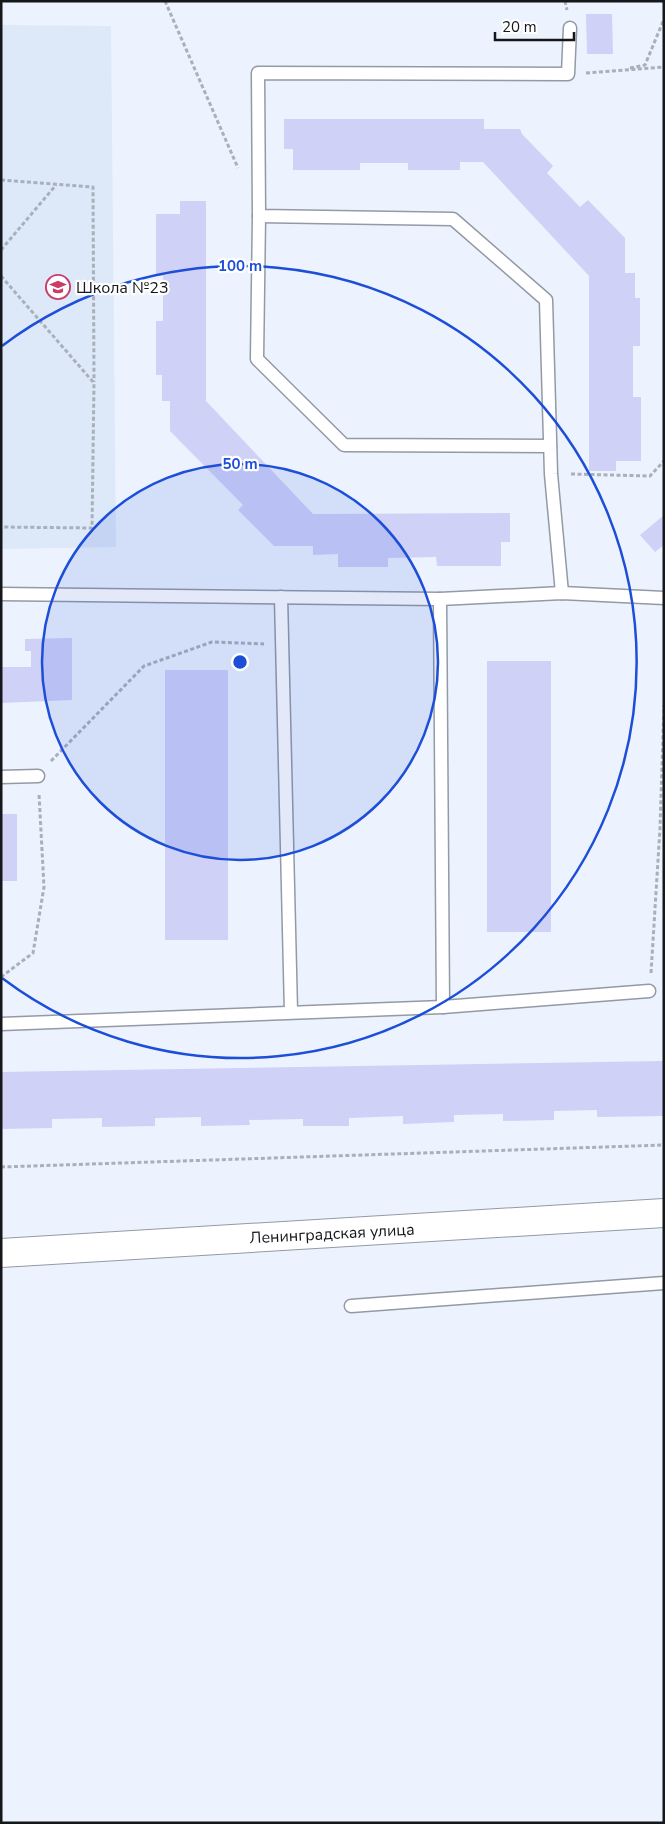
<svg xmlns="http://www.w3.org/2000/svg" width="665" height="1824" font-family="'Nunito Sans',sans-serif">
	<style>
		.built { fill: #dde8f9 }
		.building { fill: #cfd1f7 }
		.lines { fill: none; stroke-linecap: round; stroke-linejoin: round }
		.lane-casing { stroke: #949aa4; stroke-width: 15 }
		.secondary-casing { stroke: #949aa4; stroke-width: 30 }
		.path { stroke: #aab0b9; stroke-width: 3; stroke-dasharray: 4 2.5; stroke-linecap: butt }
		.lane { stroke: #fff; stroke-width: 12 }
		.secondary { stroke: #fff; stroke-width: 28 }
		.ring { fill: none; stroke: #1d4ed8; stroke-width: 2.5 }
		.labels { text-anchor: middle; stroke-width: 4.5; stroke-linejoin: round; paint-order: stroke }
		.poi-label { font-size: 16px; fill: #15171b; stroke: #fff; text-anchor: start }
		.street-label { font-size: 16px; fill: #15171b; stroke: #fff }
		.centre { fill: #1d4ed8; stroke: #fff; stroke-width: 2.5 }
		.ring-label { font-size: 15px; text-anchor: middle; font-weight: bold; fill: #1d4ed8; stroke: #fff; stroke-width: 4.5; stroke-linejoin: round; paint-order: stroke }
	</style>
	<rect width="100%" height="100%" fill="#ecf3fe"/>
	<path class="built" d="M1,25l110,1 5,521 -115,2z"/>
	<g class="building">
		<path d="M586,14h26l1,40h-26z"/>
		<path d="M284,119h200v10h36l2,5 31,32 -6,7 33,34 8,-7 37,38v35h10v25h5v48h-7v51h8v64h-25v10h-27v-195l-106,-114h-23v8h-52v-7h-48v7h-67v-21h-9z"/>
		<path d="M180,201h26v200l107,113 197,-1v29h-9v24h-64l-1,-9 -48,1v9h-50v-13l-25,1v-9h-39l-36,-36 5,-5 -73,-74v-30h-8v-26h-6v-54h7v-45h-7v-62h24z"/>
		<path d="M664,515v30l-9,7 -15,-17z"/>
		<path d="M72,638v62l-71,3v-36h30v-16h-6v-12z"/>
		<rect x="487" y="661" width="64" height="271"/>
		<rect x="165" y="670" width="63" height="270"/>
		<rect x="1" y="814" width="16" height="67"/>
		<path d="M664,1061v55l-67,1v-7l-43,1v9l-51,1v-7l-49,1v7l-51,2v-8l-54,2v8h-46v-7l-54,1 1,5 -49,1v-9l-46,1v8l-53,1v-9l-50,1v9l-51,1v-57z"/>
	</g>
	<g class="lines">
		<defs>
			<g id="lane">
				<path d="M259,216l-2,143 87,86 206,1"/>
				<path d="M562,593l-11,-119 -5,-174 -93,-81 -194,-3 -1,-143 310,1 2,-46"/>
				<path d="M1,594l439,5 122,-6 102,5"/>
				<path d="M281,597l10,415"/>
				<path d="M440,599l3,408"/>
				<path d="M1,777l37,-1"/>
				<path d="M1,1024l442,-17 206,-16"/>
				<path d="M351,1306l313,-23"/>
			</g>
			<path id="secondary" d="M1,1253l663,-40"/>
		</defs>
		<use href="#lane" class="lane-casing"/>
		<use href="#secondary" class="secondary-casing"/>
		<g class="path">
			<path d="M165,1l73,167"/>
			<path d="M565,1l2,9"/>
			<path d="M630,68l15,-3 19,-46"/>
			<path d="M586,73l78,-6"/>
			<path d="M1,180l92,7 1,195"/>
			<path d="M1,250l55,-65"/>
			<path d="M1,276l93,107 -2,145 -91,-1"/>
			<path d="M571,474l79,2 14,-15"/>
			<path d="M51,761l93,-95 68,-24 52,2"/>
			<path d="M651,973l9,-145 4,-123"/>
			<path d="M1,977l32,-24 11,-66 -5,-93"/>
			<path d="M1,1167l663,-22"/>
		</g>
		<use href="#lane" class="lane"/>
		<use href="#secondary" class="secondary"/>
	</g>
	<circle cx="240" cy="662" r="198" fill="#1d4ed8" fill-opacity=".12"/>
	<g class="ring">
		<circle cx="240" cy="662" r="198"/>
		<path d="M2 346A396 396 0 1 1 2 978"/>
	</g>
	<defs>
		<symbol id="school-ring" viewBox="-11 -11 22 22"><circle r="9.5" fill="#fff" stroke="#ca3c69" stroke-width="1.5"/><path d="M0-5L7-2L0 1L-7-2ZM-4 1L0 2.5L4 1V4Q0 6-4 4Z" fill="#ca3c69"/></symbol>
	</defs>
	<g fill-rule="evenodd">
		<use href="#school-ring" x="44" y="273" width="28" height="28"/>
	</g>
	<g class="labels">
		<g class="poi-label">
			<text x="76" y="293">Школа №23</text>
		</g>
		<g class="street-label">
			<text transform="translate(332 1233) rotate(-3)" y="6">Ленинградская улица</text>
		</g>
	</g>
	<circle cx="240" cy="662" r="8" class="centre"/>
	<g class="ring-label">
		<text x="240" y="271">100 m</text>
		<text x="240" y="469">50 m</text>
	</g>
	<rect width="665" height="1824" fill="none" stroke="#15171b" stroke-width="5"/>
	<path d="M495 32v8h79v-8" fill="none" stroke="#15171b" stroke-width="2.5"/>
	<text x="502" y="32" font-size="15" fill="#15171b" stroke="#ffffff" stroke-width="4" paint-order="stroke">20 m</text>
</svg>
